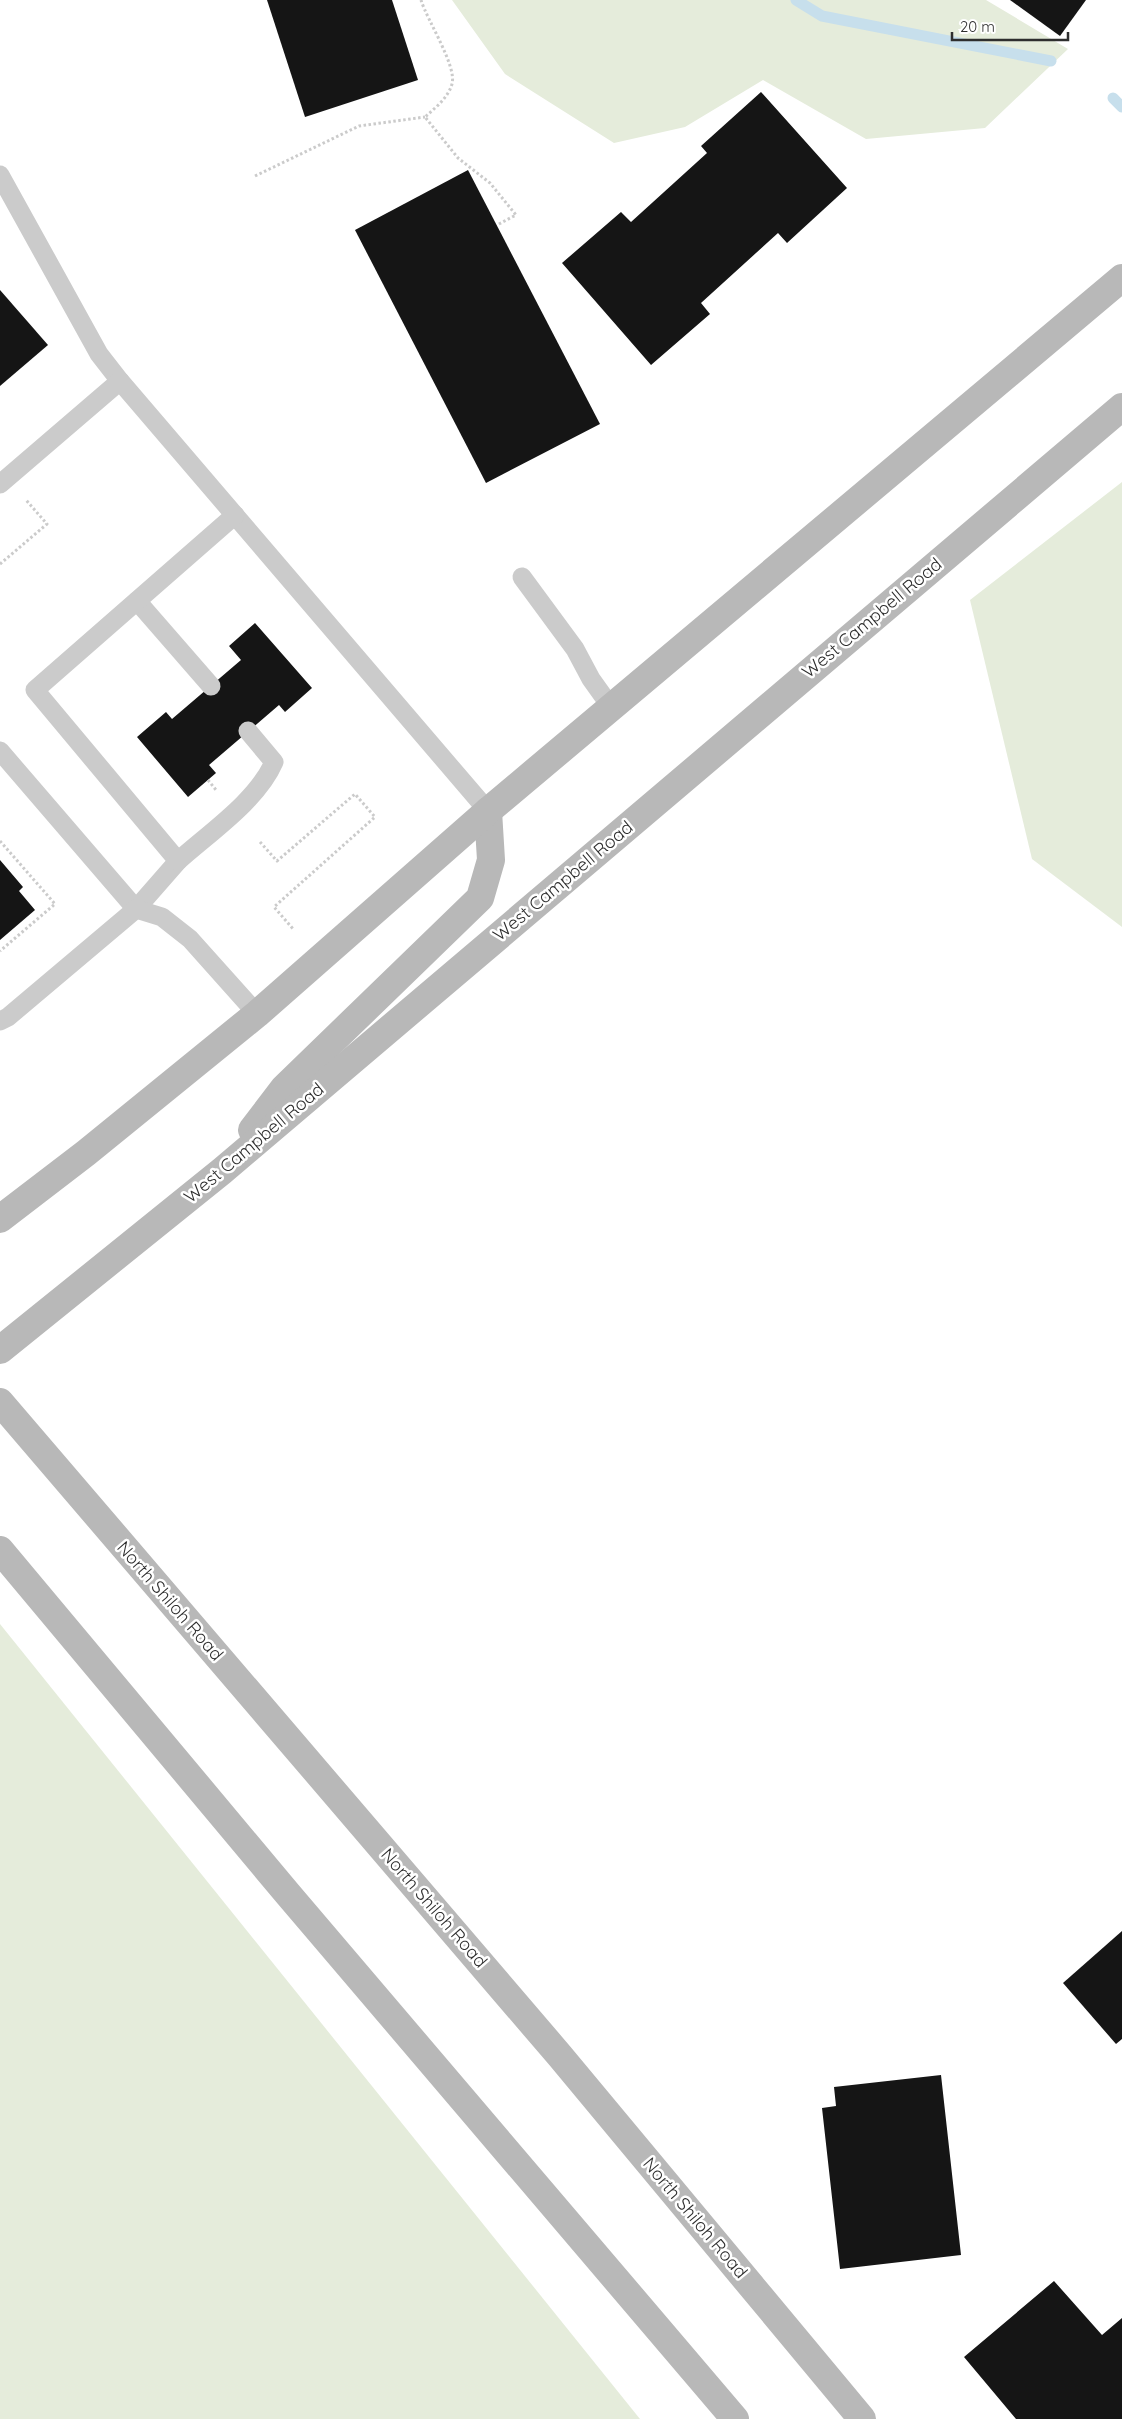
<svg xmlns="http://www.w3.org/2000/svg" width="1122" height="2419" font-family="Quicksand,sans-serif">
	<style>
		.green { fill: #e5ecdb }
		.lines { fill: none; stroke-linecap: round; stroke-linejoin: round }
		.stream { stroke: #c7dfec; stroke-width: 11 }
		.building { fill: #151515 }
		.path { stroke: #cbcbcb; stroke-width: 3; stroke-dasharray: 2.5 2.5; stroke-linecap: butt }
		.service { stroke: #cbcbcb; stroke-width: 19 }
		.secondary { stroke: #b8b8b8; stroke-width: 28 }
		.labels { text-anchor: middle; stroke-width: 5; stroke-linejoin: round; paint-order: stroke }
		.street-label { font-size: 18px; fill: #2e2e2e; stroke: #fff }
	</style>
	<rect width="100%" height="100%" fill="#fff"/>
	<g class="green">
		<path d="M452,0h534l82,49 -83,79 -119,11 -103,-59 -78,47 -71,16 -109,-69z"/>
		<path d="M1122,482v445l-90,-68 -62,-259z"/>
		<path d="M0,1624l640,795h-640z"/>
	</g>
	<g class="lines">
		<g class="stream">
			<path d="M796,0l26,16 229,45"/>
			<path d="M1113,98l9,9"/>
		</g>
	</g>
	<g class="building">
		<path d="M267,0h125l26,80 -113,37z"/>
		<path d="M1010,0h76l-26,36z"/>
		<path d="M761,92l86,96 -60,55 -9,-10 -77,70 9,11 -59,51 -89,-102 59,-51 10,10 76,-69 -6,-7z"/>
		<path d="M468,170l132,254 -114,59 -131,-253z"/>
		<path d="M0,290l48,55 -48,41z"/>
		<path d="M255,623l57,65 -27,24 -6,-7 -70,60 7,8 -28,24 -51,-60 29,-25 6,7 69,-59 -12,-14z"/>
		<path d="M0,860l23,27 -4,4 16,19 -35,30z"/>
		<path d="M1122,1931v108l-6,5 -53,-61z"/>
		<path d="M941,2075l20,180 -121,14 -18,-161 14,-2 -2,-19z"/>
		<path d="M1054,2281l48,54 20,-17v101h-106l-52,-62z"/>
	</g>
	<g class="lines">
		<g class="path">
			<path d="M421,0c6,20 36,66 31,84 -4,14 -17,24 -27,33l33,41 32,25 26,32 -19,10"/>
			<path d="M255,176l104,-50 66,-9"/>
			<path d="M0,564l47,-40 -21,-24"/>
			<path d="M208,780l8,10"/>
			<path d="M0,841l55,63 -55,47"/>
			<path d="M260,842l17,19 78,-67 20,23 -101,90 20,23"/>
		</g>
		<g class="service">
			<path d="M0,175l99,179 21,27"/>
			<path d="M0,484l120,-103 368,430"/>
			<path d="M522,577l53,72 16,30 20,28"/>
			<path d="M137,601l74,85"/>
			<path d="M0,751l136,158 42,-48 -143,-171 200,-175"/>
			<path d="M178,861c31,-28 79,-60 96,-99l-26,-31"/>
			<path d="M0,1021l8,-4 128,-108 26,8 28,22 67,75"/>
		</g>
		<g class="secondary">
			<path d="M252,1130l32,-42 196,-190 11,-38 -3,-49"/>
			<path d="M0,1219l86,-66 171,-139 231,-203 634,-533"/>
			<path d="M0,1350l222,-179 900,-764"/>
			<path d="M0,1402l560,654 302,363"/>
			<path d="M0,1550l287,343 448,526"/>
		</g>
	</g>
	<g class="labels">
		<g class="street-label">
			<text transform="translate(872 618) rotate(-40)" y="6">West Campbell Road</text>
			<text transform="translate(563 881) rotate(-40)" y="6">West Campbell Road</text>
			<text transform="translate(254 1143) rotate(-40)" y="6">West Campbell Road</text>
			<text transform="translate(170 1601) rotate(49)" y="6">North Shiloh Road</text>
			<text transform="translate(434 1908) rotate(49)" y="6">North Shiloh Road</text>
			<text transform="translate(695 2218) rotate(50)" y="6">North Shiloh Road</text>
		</g>
	</g>
	<path d="M952 32v8h116v-8" fill="none" stroke="#2e2e2e" stroke-width="2.5"/>
	<text x="960" y="32" font-size="15" fill="#2e2e2e" stroke="#ffffff" stroke-width="4" paint-order="stroke">20 m</text>
</svg>
